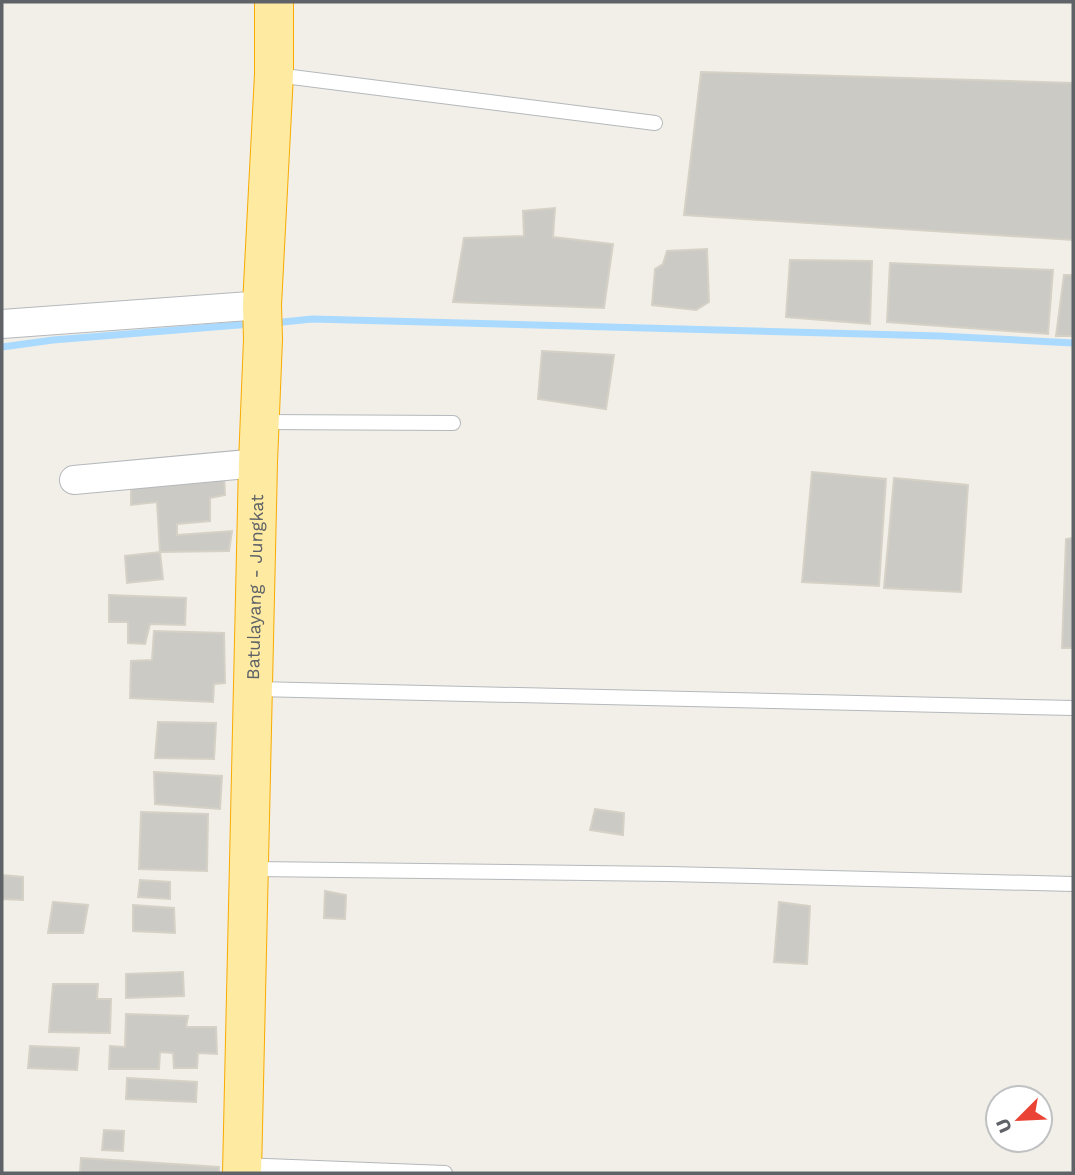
<svg xmlns="http://www.w3.org/2000/svg" width="1075" height="1175" font-family="'Work Sans',sans-serif">
	<style>
		.lines { fill: none; stroke-linecap: round; stroke-linejoin: round }
		.stream { stroke: #aadaff; stroke-width: 7 }
		.building { fill: #cccac5; stroke: #d6d1c6; stroke-width: 2 }
		.service-casing { stroke: #b5b8bc; stroke-width: 16 }
		.minor-casing { stroke: #b5b8bc; stroke-width: 30 }
		.trunk-casing { stroke: #f9ab00; stroke-width: 40 }
		.service { stroke: #fff; stroke-width: 14 }
		.minor { stroke: #fff; stroke-width: 28 }
		.trunk { stroke: #feeaa1; stroke-width: 38 }
		.labels { text-anchor: middle; stroke-width: 7; stroke-linejoin: round; paint-order: stroke }
		.street-label { font-size: 18px; fill: #5f6368; stroke: #fff }
	</style>
	<rect width="100%" height="100%" fill="#f1efe8"/>
	<g class="lines">
		<g class="stream">
			<path d="M273,323l39,-4 628,17 133,7"/>
			<path d="M2,347l51,-7 198,-16"/>
		</g>
	</g>
	<g class="building">
		<path d="M701,72l372,11v157l-389,-25z"/>
		<path d="M555,208l-2,29 60,7 -9,64 -151,-6 11,-64 60,-2 -1,-25z"/>
		<path d="M707,249l2,53 -13,8 -44,-5 3,-36 8,-5 4,-13z"/>
		<path d="M790,260l82,1 -2,63 -84,-7z"/>
		<path d="M890,263l163,7 -5,64 -161,-12z"/>
		<path d="M1064,275h9v61h-17z"/>
		<path d="M542,351l72,4 -8,54 -68,-10z"/>
		<path d="M812,472l74,7 -7,107 -77,-4z"/>
		<path d="M224,475l1,20 -15,3v23l-33,3v11l55,-4 -3,20 -69,1 -3,-50 -26,3v-21z"/>
		<path d="M894,478l74,7 -7,107 -77,-4z"/>
		<path d="M1073,538v110h-11l4,-109z"/>
		<path d="M160,552l3,27 -36,4 -2,-27z"/>
		<path d="M109,595l77,3 -1,27 -35,-1 -5,20 -17,-1v-21h-19z"/>
		<path d="M154,631l70,2 1,50 -11,1 -1,18 -83,-4 1,-37 21,-1z"/>
		<path d="M158,722l58,1 -2,36 -59,-1z"/>
		<path d="M154,772l68,4 -2,33 -65,-5z"/>
		<path d="M595,809l29,4 -1,22 -33,-5z"/>
		<path d="M141,812l67,2 -1,57 -68,-2z"/>
		<path d="M2,875l21,2v23l-21,-1z"/>
		<path d="M140,880l30,2v17l-32,-2z"/>
		<path d="M325,891l21,4 -1,24 -21,-1z"/>
		<path d="M53,902l35,3 -5,28h-35z"/>
		<path d="M779,902l31,4 -3,58 -33,-2z"/>
		<path d="M133,905l41,3 1,25 -42,-2z"/>
		<path d="M183,972l1,24 -58,2v-24z"/>
		<path d="M53,984h45l-1,15h14l-1,34 -61,-1z"/>
		<path d="M126,1014l62,2 -2,11h30l1,27 -19,-1 -1,15h-23l-1,-15 -13,-1 -1,17h-50l1,-23 15,1z"/>
		<path d="M30,1046l49,2 -2,22 -49,-2z"/>
		<path d="M127,1078l70,4 -1,20 -70,-3z"/>
		<path d="M104,1130l20,1 -1,20 -21,-1z"/>
		<path d="M81,1158l138,9v6h-139z"/>
	</g>
	<g class="lines">
		<defs>
			<g id="service">
				<path d="M276,75l379,48"/>
				<path d="M261,422l192,1"/>
				<path d="M256,689l817,19"/>
				<path d="M249,869l419,5 405,10"/>
				<path d="M244,1165l201,8"/>
			</g>
			<g id="minor">
				<path d="M2,324l260,-19"/>
				<path d="M74,480l184,-17"/>
			</g>
			<g id="trunk">
				<path id="s1" d="M242,1173l16,-710 5,-124 -1,-34 12,-231v-72"/>
			</g>
		</defs>
		<use href="#service" class="service-casing"/>
		<use href="#minor" class="minor-casing"/>
		<use href="#trunk" class="trunk-casing"/>
		<use href="#service" class="service"/>
		<use href="#minor" class="minor"/>
		<use href="#trunk" class="trunk"/>
	</g>
	<g class="labels">
		<g class="street-label">
			<text dy="6" stroke="none"><textPath href="#s1" startOffset="586">Batulayang - Jungkat</textPath></text>
		</g>
	</g>
	<rect width="1075" height="1175" fill="none" stroke="#5f6368" stroke-width="7"/>
	<g transform="translate(1019 1119) rotate(246)"><circle r="33" fill="#ffffff" stroke="#bfc1c3" stroke-width="2"/>
	<path d="M0-5L12 26L0 18L-12 26Z" fill="#ea4335"/>
	<text y="-10" font-size="19" font-weight="bold" text-anchor="middle" fill="#5f6368">U</text>
	</g>
</svg>
